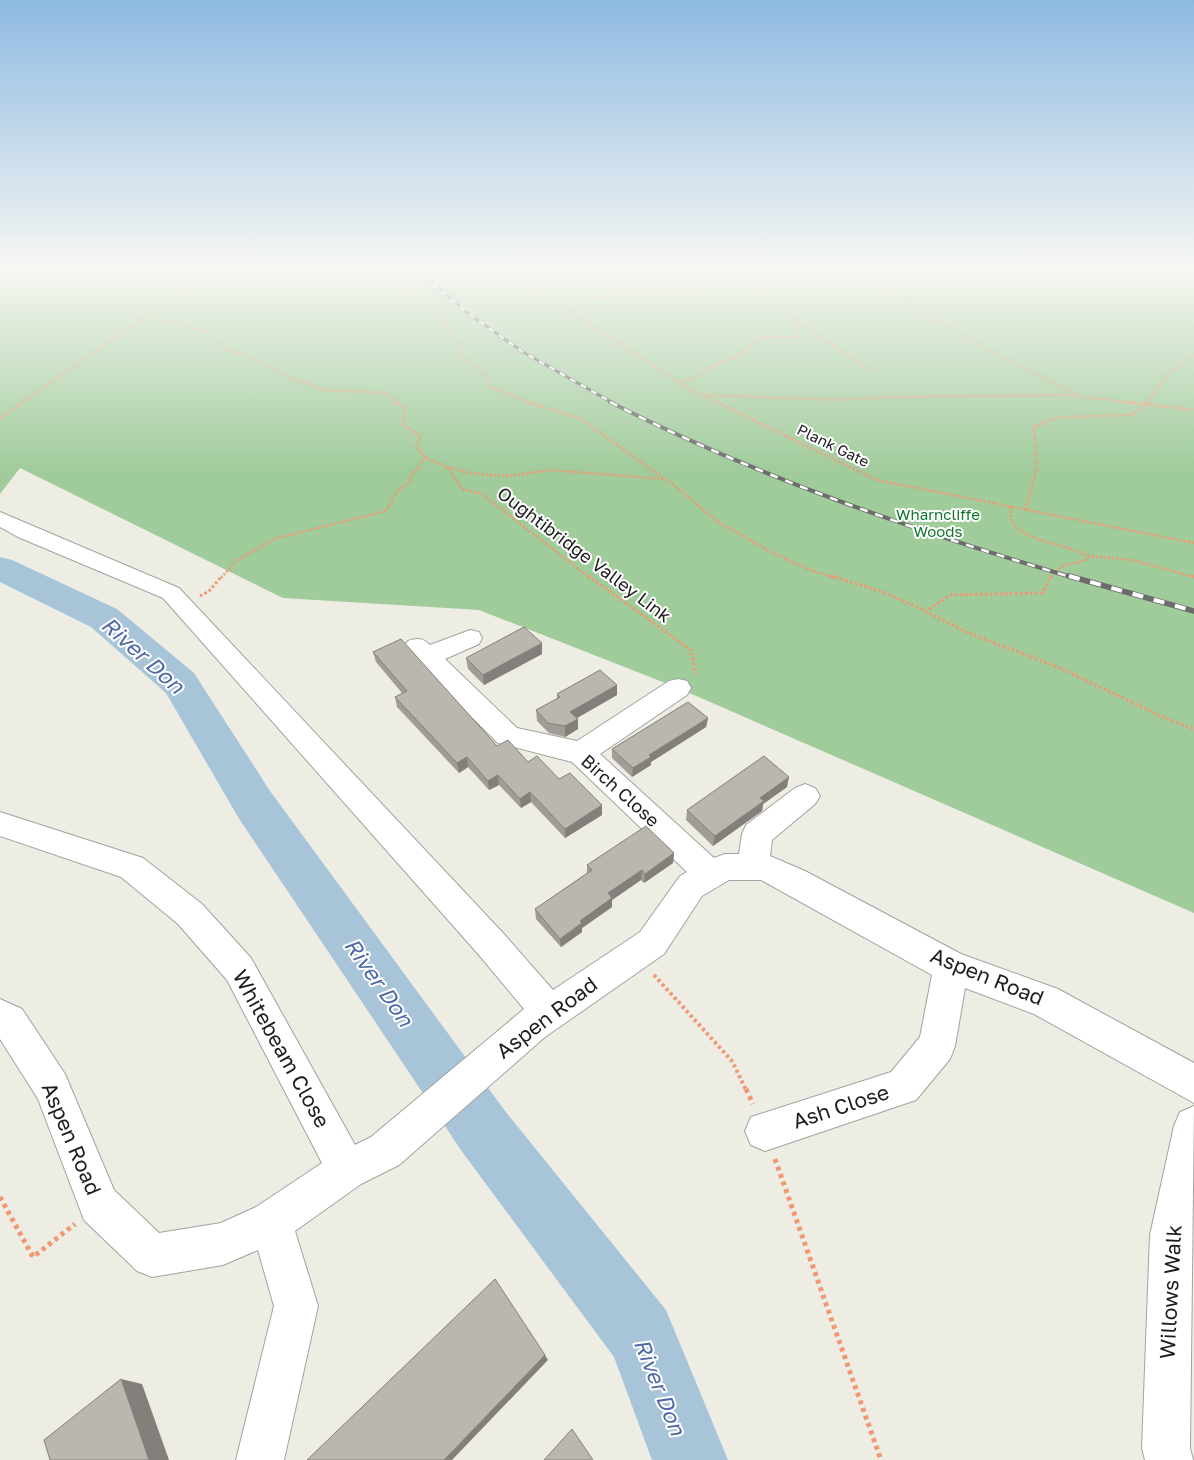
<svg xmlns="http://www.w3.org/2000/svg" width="1194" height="1460" font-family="'Golos Text',sans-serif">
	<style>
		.forest { fill: #a0cb9b }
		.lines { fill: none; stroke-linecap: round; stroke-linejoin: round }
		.river { fill: #a7c4d9; fill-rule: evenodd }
		.minor-casing { stroke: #a2a2a2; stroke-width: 2 }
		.path-far4 { stroke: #f19872; stroke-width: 2; stroke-dasharray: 1 1; stroke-linecap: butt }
		.path-far3 { stroke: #f19872; stroke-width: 2.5; stroke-dasharray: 2 2; stroke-linecap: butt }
		.path-far2 { stroke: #f19872; stroke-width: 3; stroke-dasharray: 2.5 2.5; stroke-linecap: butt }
		.path-far1 { stroke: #f19872; stroke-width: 4; stroke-dasharray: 3 3; stroke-linecap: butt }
		.path { stroke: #f19872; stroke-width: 5; stroke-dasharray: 4 4; stroke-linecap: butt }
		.minor { fill: #fff; fill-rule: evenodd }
		.rail-far2-casing { stroke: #6c6c6c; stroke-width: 3 }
		.rail-far1-casing { stroke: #6c6c6c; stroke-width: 4 }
		.rail-casing { stroke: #6c6c6c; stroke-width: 5.5 }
		.rail-far2 { stroke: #fff; stroke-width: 2; stroke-dasharray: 6; stroke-linecap: butt }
		.rail-far1 { stroke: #fff; stroke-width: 2.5; stroke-dasharray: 8; stroke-linecap: butt }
		.rail { stroke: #fff; stroke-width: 4; stroke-dasharray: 11; stroke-linecap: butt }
		.wall { fill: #a19d96 }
		.shaded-wall { fill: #837f7a }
		.building { fill: #bbb6ae; stroke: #837f7a }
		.labels { text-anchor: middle; stroke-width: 4; stroke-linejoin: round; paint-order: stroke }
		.far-street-label { font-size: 15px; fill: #1e1e1e; stroke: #fff }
		.far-park-label { font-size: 15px; fill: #12752e; stroke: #fff }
		.street-label { font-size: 18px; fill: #1e1e1e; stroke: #fff }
		.near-street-label { font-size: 21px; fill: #1e1e1e; stroke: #fff }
		.near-water-label { font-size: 22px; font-style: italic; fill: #506aa7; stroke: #fff }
	</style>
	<rect width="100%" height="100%" fill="#eeede4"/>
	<path class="forest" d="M0,267h1194v646l-516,-225 -199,-78 -196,-12 -263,-130 -20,26z"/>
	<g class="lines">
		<path class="river" d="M0,557l12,3 105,49 77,64 76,118 235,320 161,199 62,150h-76l-38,-103 -151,-204 -225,-336 -72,-124 -75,-66 -91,-45z"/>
		<defs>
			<g id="minor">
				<path d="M0,512l179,76 324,345 50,57 87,-58 40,-56 7,-4 -115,-110 -74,-19 -81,-80 -13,-16 4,-6c9,-3 15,-3 22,4l40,-15 9,2 3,6 -3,6 -34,15 72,69 60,13 92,-60 9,-2 9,2 4,7 -4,7 -87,59 114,104 11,-4h14l3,-20 4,-9 49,-37 10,-4 10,4 5,8 -5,8 -43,36 -2,16 35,15 156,83 97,35 136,74v40l-160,-89 -69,-26 -10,58 -5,13 -34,41 -151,51 -14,-6 -6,-14 6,-14 140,-45 29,-35 12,-62 -171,-95h-32l-27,16 -38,58 -119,83 -146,128 -38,19 -66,47 23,75 -34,154h-48l38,-154 -16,-56 -35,15 -71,12 -15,-6 -53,-51 -46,-121 -38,-60v-40l22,10 43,65 49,116 45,43 62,-10 35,-16 66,-44 -95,-183 -49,-56 -57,-47 -121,-41v-24l143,46 59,46 49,54 104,187 16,-8 153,-128 -45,-54 -316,-357 -145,-61 -18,-10z"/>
				<path d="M1194,1106l-4,342 3,12h-48l-3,-12 8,-213 24,-109 6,-14z"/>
			</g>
		</defs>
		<use href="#minor" class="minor-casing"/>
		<g class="path-far4">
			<path d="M380,267c20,28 54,41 75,68 4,5 3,12 6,18 8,16 23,10 29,34l41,16"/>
			<path d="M502,267l189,123 28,13"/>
			<path d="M725,267l71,53 75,51"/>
			<path d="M851,267l111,68 115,60"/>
			<path d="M522,281l14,1 23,-15"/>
			<path d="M569,312l14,-6 -3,-6 8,-6 13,3 40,-5 27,4 2,-4h24l7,-9 -3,-8 14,-8"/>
			<path d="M153,314l7,6 26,5 21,8 21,17 33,11 27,16 38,13 61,3 10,10"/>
			<path d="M678,382l18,-4 14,-11 28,-11 24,-19h38l-4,-16"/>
			<path d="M705,395l135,5 56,-3 169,-2 72,8"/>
			<path d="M21,403l197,-136"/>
			<path d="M1147,403l20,-28 27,-20"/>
		</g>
		<g class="path-far3">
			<path d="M527,402l54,17 98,70 36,31 54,31 41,19 26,8"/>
			<path d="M716,402l161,78 317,63"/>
			<path d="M1126,402l68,8"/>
			<path d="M0,418l23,-16"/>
			<path d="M424,457l23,10 15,22 20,5 108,84"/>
			<path d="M447,467l22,6 21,2 19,1 42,-6 112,9"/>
			<path d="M1011,507c0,5 -1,11 2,16 12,19 56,21 76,34 -10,10 -25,1 -39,21"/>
			<path d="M1025,510l12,-41 -3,-42 24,-10 73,-2 17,-13"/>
			<path d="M1088,556l44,4 62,17"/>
			<path d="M221,578l15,-17 38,-22 112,-28 12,-21 12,-8v-6l10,-9 4,-10 -8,-12 5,-8 -18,-13 2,-16 -10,-6"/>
		</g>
		<g class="path-far2">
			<path d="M588,576l103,74 5,24"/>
			<path d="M831,576l52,16 43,19 25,-16 91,-2 9,-17"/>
			<path d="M1192,576l2,1"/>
			<path d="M200,596l9,-5 13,-15"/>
			<path d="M925,611l41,21 94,36 105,50 29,11"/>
		</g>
		<path class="path-far1" d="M654,975l78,86 14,29"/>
		<g class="path">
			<path d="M746,1089l7,15"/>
			<path d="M775,1159l106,301"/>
			<path d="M0,1197l33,60 42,-33"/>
		</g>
		<use href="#minor" class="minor"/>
		<defs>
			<path id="rail-far2" d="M415,267l51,45 57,40 90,51"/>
			<path id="rail-far1" d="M610,402c147,75 306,129 464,176"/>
			<path id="rail" d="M1069,576l125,35"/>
		</defs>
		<use href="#rail-far2" class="rail-far2-casing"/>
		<use href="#rail-far1" class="rail-far1-casing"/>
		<use href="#rail" class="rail-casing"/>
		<use href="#rail-far2" class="rail-far2"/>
		<use href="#rail-far1" class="rail-far1"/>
		<use href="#rail" class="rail"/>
	</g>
	<g class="wall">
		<path d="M373,652l124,94 31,16 31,17 43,36 -37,23 -34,-36 -10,6 -22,-23 -10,5 -21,-23 -9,6 -62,-66 -2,-10 7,-4 -26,-31z"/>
		<path d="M542,654l-58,31 -16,-16 -2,-11z"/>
		<path d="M557,694l60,1 -40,23 1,11 -13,8 -16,-4 -12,-12 -1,-11 21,-11z"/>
		<path d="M708,718l-2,9 -55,35v3l-19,12 -20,-19v-9z"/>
		<path d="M787,787l-24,17 -1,7 -49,35 -27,-26 1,-10z"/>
		<path d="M674,853l-1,10 -29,20 -3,-3 -29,20v7l-30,21v4l-21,15 -25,-28 -1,-10 52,-36v-8z"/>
	</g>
	<g class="shaded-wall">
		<path d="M542,643v11l-58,31 -1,-10z"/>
		<path d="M617,685v10l-47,27v-10z"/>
		<path d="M708,718l-2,9 -55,35v3l-19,12 1,-9 16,-13z"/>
		<path d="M578,719v10l-13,8v-11z"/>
		<path d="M467,757l1,10 -9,6 -2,-10z"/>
		<path d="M498,775l1,10 -10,5 -1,-9z"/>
		<path d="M789,777l-2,10 -24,17 -1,7 -49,35 2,-10 45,-38z"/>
		<path d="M530,792l1,10 -10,6 -1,-9z"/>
		<path d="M602,805v10l-37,23v-9z"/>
		<path d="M674,853l-1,10 -29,20 1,-9z"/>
		<path d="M642,870l-1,10 -29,20v7l-30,21v4l-21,15 -1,-8 48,-46z"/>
		<path d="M545,1355l3,5 -96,100h-8z"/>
		<path d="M121,1379l21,5 27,76h-20z"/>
	</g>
	<g class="building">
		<path d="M524,627l18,16 -59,32 -17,-17z"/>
		<path d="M401,639l96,107 11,-6 20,22 9,-6 22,23 11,-6 32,32 -37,24 -35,-37 -10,7 -22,-24 -10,6 -21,-24 -10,6 -62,-66 12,-6 -34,-39z"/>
		<path d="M600,670l17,15 -47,27 8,7 -13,7 -17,-3 -12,-13 24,-13 -3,-3z"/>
		<path d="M688,702l20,16 -59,37 2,2 -18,11 -21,-19z"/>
		<path d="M764,756l25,21 -29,21 4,3 -49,35 -28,-26z"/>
		<path d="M646,826l28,27 -29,21 -3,-4 -34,23 4,5 -32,23 2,2 -22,16 -25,-30 57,-39 -5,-5z"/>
		<path d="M495,1279l50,76 -101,105h-137z"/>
		<path d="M121,1379l28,81h-99l-6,-20z"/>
		<path d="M572,1429l21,31h-49z"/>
	</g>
	<linearGradient id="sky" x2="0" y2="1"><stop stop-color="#8ebae2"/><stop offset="0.57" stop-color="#f7f7f3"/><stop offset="1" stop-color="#f7f7f3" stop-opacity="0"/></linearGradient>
	<rect width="1194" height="472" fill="url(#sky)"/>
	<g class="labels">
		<g class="far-street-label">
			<text transform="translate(833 446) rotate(26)" y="5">Plank Gate</text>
		</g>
		<g class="far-park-label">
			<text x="938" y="520">Wharncliffe<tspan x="938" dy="17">Woods</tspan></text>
		</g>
		<g class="street-label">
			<text transform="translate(584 555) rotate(37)" y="6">Oughtibridge Valley Link</text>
			<text transform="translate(620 791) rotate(42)" y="6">Birch Close</text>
		</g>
		<g class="near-street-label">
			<text transform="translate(987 977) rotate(22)" y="7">Aspen Road</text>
			<text transform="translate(547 1018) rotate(-37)" y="7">Aspen Road</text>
			<text transform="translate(281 1049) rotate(61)" y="7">Whitebeam Close</text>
			<text transform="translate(841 1107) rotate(-18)" y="7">Ash Close</text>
			<text transform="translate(71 1139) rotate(67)" y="7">Aspen Road</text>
			<text transform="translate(1171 1292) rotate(-87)" y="7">Willows Walk</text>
		</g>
		<g class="near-water-label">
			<text transform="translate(143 655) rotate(42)" y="8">River Don</text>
			<text transform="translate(379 982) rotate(55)" y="8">River Don</text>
			<text transform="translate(660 1387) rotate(68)" y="8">River Don</text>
		</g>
	</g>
</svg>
